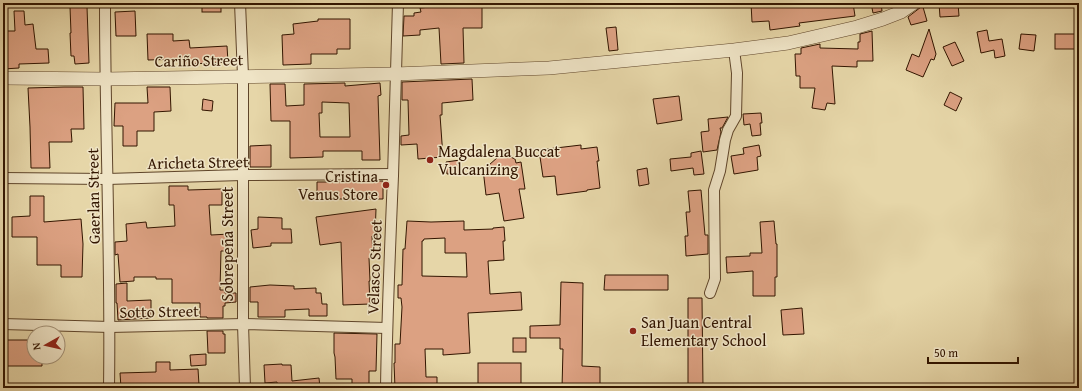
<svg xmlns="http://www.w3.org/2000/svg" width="1082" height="391" font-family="'Gentium Book Plus',serif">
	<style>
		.building { fill: #dca182; stroke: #321500; fill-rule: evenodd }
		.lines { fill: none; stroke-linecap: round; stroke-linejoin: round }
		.minor-casing { stroke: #5f452a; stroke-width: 12 }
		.tertiary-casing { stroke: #5f452a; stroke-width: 14 }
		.minor { stroke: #efe4c6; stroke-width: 10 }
		.tertiary { stroke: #efe4c6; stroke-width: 13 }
		.poi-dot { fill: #8f2418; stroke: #efe4c6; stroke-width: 1.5 }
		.labels { text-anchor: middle; stroke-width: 3; stroke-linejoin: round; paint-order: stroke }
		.street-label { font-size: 16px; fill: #321500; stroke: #efe4c6 }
		.poi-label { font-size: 16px; fill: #321500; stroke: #efe4c6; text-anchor: start }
	</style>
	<rect width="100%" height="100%" fill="#e6d6a8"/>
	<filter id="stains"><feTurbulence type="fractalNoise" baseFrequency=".005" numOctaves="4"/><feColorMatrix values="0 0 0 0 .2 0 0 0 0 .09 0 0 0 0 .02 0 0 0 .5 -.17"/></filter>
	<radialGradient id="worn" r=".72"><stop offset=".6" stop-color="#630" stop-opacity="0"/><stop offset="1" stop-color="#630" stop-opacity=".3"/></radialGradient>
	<g class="building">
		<rect x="202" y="3" width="19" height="9"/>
		<path d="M431,3h51v25h-19l1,35 -23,1 -2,-36 -19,2v5l-17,1 1,-20h10v-3l7,-1 -1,-4 11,-1z"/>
		<path d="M751,3h34v2l16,-2h52l2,13 -56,7 1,3 -30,4 -1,-9 -17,1z"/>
		<path d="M871,3h10l1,8 -9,2z"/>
		<path d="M939,3h19l1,13 -19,1z"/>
		<path d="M70,7h17l2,56 -14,1 -1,-8h-3l-1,-23h1z"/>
		<path d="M921,7h2l4,14 -16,4 -3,-8z"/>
		<path d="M14,11h10l1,14 8,-1 3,25h12l1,14 -30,1v4l-16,1v-25h4v-13h8z"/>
		<path d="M135,11l1,25h-20l-1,-24z"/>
		<path d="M318,19h32v30h-13v5h-26v10l-28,1 -1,-30 12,-1 -1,-10 25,-3z"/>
		<path d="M616,27l2,23 -9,1 -3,-23z"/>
		<path d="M929,29l7,25 -2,6 -3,-1 -8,18 -17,-7 6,-16 7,3z"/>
		<path d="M987,30l2,11 13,-2 3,17 -10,2 -1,-8 -13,3 -4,-21z"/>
		<path d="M872,31l1,30h-16v6l-25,-1 3,38 -8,-1 -2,7 -13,-2 3,-20h-15v-12h-4l-1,-22h6v-6l19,-4v4l38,1v-7h2v-8z"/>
		<path d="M147,34h26v7l16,-1 1,8 37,-2 1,16 -37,2v1l-10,1v-7l-33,1z"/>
		<path d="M1021,34l15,1 -2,16 -15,-2z"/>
		<rect x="1055" y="34" width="24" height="15"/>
		<path d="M955,42l9,19 -12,5 -9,-19z"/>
		<path d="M472,79l1,21 -31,3v12h-2l3,42 -25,2 -1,-15 -16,1v-9l8,-1 -1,-35h-6v-18z"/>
		<path d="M345,83v3l35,-3 1,12 -3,1 2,64h-18v-9h-39v6l-33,1v-37h-19l-1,-37h15l1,22 18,-1v-21zM322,102l27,1 1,34h-30l-1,-24h3z"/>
		<path d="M64,87h19l1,42h-13l1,13h-23l1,26h-19l-1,-41 -2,-39z"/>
		<path d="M147,87h23l1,24 -17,1v19h-17v15h-14v-20h-9l1,-23h33z"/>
		<path d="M950,92l12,6 -6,13 -12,-6z"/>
		<path d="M679,96l3,24 -25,4 -4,-25z"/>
		<path d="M203,99l10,2 -1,10 -10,-1z"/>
		<path d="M761,113l1,10h-2l1,12 -9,1 -2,-12 -6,1 -1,-11z"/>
		<path d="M728,117l-6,11h-2l1,4 -4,18 -14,2 -2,-20 8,-1 -1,-12z"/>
		<path d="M271,145v22h-21v-21z"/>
		<path d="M581,145v4l16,-2 2,14h-2l3,27 -13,2v1l-30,4 -2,-19 -12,1 -4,-27z"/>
		<path d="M759,145l2,11 -4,1 1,13 -24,4 -3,-18 13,-2 -1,-6z"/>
		<path d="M701,151l3,23 -10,1 -1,-7 -22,3 -1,-12 21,-2v-4z"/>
		<path d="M506,155l9,4 1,4 5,-1 4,27h-6l5,29 -20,3 -5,-28 -13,2 -3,-26 7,-1 -1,-3 9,-8z"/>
		<path d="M460,160l1,13 -14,1 -1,-12z"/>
		<path d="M647,168l2,16 -10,2 -2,-16z"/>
		<path d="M347,181h36v18h-66v-17h30z"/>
		<path d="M169,186h19v4l34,-1v16h-13l2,30 19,-1 1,17h-10l-1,39h5v3h11v9l-11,1v3h-2v12h-16v-1h-7v-14h-28v-24h-16v-2h-22v4l-14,1 -2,-28 -3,1v-13l12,-1 -1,-17 20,-2 1,6 28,-2 -1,-21h-5z"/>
		<path d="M701,190l4,45h3v19l-22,2 -1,-20h3l-2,-24h4l-2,-21z"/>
		<path d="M30,196h14v26l37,-3 2,25 -1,33h-21v-12h-24v-28h-25v-20l18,-1z"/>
		<path d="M376,209l-1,27h-3l1,21 -4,1 1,23h-1l1,23 -27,1 -2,-63 -21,3 -4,-28z"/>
		<path d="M258,217l24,1v11h9l1,14h-21v3l-18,2 -2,-18 7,-1z"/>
		<path d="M407,221l24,1 33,-1v9l29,-1v-1l11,-1 1,14h-2l1,19 -16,1 2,33 31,-2 1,18 -54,3 2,40 -27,2v-6h-18l1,28h11v11h-42l-1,-25h1v-19h5l2,-37 -1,-9h-3v-13h4l1,-36h2zM445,238v15h21l1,24 -45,-1v-35h1l1,-2z"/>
		<path d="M774,221l2,23h1v33h-2v19h-22v-25l-26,2 -1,-16 24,-1v-3h12l-2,-31z"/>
		<path d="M605,275h63v15h-64z"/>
		<path d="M561,282l22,1 -1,83 18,1v21h-38l1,-39h-3v-11h-30v-12l30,-1z"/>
		<path d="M127,283v18l24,-1v18l-33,2 -1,-17h-1v-19z"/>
		<path d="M270,285l24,1v3l22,-1v5h5l1,11h5v12h-18v-7l-24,1v7h-27v-15h-8v-15z"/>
		<path d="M688,298h14l1,90h-15z"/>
		<path d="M802,308l2,26 -21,1 -2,-25z"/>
		<path d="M207,331h16v3h2v19h-17z"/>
		<path d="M334,333l43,1 -1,37h-7v17h-17v-9h-16l-1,-22 -1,-4z"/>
		<rect x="513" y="338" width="13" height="14"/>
		<path d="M5,340h29v17h8v9h-39z"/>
		<path d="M206,354v11l-15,1 -1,-11z"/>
		<path d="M156,362h14v8l28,-1 1,16 -28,1v2h-50l-1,-15 36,-1z"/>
		<rect x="478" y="363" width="43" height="25"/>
		<path d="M282,364v1h9l1,16 27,-3 1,10h-42l-1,-6 -12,1 -1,-18z"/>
	</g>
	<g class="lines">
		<defs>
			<g id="minor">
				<path d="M105,3c0,128 6,257 4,385"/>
				<path d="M240,3l3,73v248l2,64"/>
				<path d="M3,178l104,1 135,-4 151,-1"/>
				<path d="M710,293l5,-14 -1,-89 6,-19 5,-31 3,-10 8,-14 1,-43 -3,-23"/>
				<path d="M3,324l107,3 133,-3 144,4"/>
				<path d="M386,388c1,-71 4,-141 7,-212 2,-58 3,-115 5,-173"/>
			</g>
			<path id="tertiary" d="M3,78l102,1 290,-5 154,-6 185,-18 54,-7 69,-16 26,-8 18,-7 13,-9"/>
		</defs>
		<use href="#minor" class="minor-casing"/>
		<use href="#tertiary" class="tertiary-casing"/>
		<use href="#minor" class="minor"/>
		<use href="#tertiary" class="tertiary"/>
	</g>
	<g class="poi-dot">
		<circle cx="430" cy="160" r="4"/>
		<circle cx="386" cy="185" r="4"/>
		<circle cx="633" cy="331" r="4"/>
	</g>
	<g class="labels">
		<g class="street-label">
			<text transform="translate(199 60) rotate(-1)" y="6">Cariño Street</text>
			<text transform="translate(198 162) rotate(-1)" y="6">Aricheta Street</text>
			<text transform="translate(93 196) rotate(-91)" y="6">Gaerlan Street</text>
			<text transform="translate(227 244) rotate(-90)" y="6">Sobrepeña Street</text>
			<text transform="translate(374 267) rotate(-88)" y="6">Velasco Street</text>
			<text transform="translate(159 311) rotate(-1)" y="6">Sotto Street</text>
		</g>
		<g class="poi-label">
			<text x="438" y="157">Magdalena Buccat<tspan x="438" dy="18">Vulcanizing</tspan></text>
			<text x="378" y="182" text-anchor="end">Cristina<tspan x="378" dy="18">Venus Store</tspan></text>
			<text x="641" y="328">San Juan Central<tspan x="641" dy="18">Elementary School</tspan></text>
		</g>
	</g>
	<rect width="1082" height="391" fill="none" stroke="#e6d6a8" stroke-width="16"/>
	<rect x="4" y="4" width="1074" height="383" fill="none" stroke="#321500" stroke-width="2"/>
	<rect x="8" y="8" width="1066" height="375" fill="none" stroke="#321500"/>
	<g transform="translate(46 345) rotate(262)"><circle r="19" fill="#efe4c6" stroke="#a39177"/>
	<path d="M0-3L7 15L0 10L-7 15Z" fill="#8f2418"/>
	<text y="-6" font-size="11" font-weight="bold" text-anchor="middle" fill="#321500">N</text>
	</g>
	<path d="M928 357v6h90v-6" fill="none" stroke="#321500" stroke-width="2"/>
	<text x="934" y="357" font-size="12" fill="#321500" stroke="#efe4c6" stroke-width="3" paint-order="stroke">50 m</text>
	<rect width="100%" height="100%" filter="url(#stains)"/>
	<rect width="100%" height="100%" fill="url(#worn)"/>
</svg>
